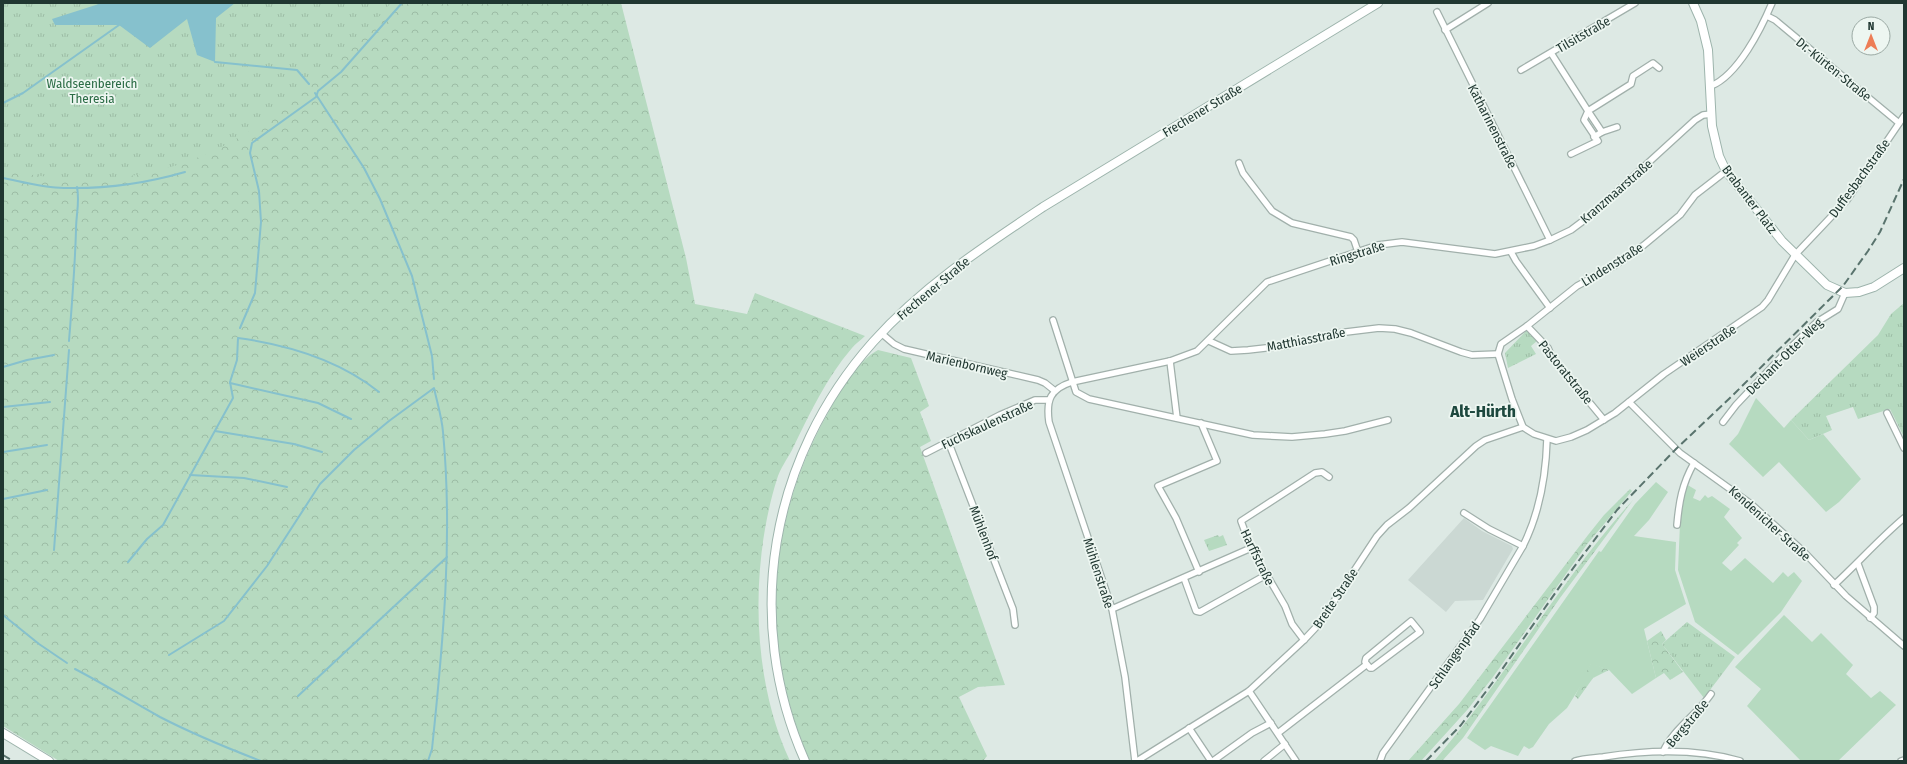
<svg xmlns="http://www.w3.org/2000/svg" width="1907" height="764" font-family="'Fira Sans Condensed',sans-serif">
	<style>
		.built { fill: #cbd8d3 }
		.green { fill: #b6dac0 }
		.forest { fill: url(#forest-crowns) }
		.park { fill: url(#park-tufts) }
		.water { fill: #86c1cd }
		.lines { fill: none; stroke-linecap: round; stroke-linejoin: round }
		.stream { stroke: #86c1cd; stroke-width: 2 }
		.street-casing { stroke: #a1b0ab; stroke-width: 8 }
		.secondary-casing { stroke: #9db4ac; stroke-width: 10 }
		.street { stroke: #fff; stroke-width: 5.5 }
		.secondary { stroke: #fff; stroke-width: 8 }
		.rail { stroke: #59736d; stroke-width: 2; stroke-dasharray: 8 4; stroke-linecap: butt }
		.labels { text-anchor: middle; stroke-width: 3.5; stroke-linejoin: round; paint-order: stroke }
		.street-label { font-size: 13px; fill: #203731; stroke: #edf6f1 }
		.park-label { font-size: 13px; fill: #2b6c45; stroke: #edf6f1 }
		.district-label { font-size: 17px; font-weight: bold; fill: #1d483e; stroke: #edf6f1 }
	</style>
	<defs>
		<pattern id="forest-crowns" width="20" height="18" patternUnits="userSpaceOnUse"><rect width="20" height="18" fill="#b6dac0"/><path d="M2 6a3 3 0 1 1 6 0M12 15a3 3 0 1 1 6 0" fill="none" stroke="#9cbca5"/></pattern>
		<pattern id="park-tufts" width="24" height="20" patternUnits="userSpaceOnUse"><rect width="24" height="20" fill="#b6dac0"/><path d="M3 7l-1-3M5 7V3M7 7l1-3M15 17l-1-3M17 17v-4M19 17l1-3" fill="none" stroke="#9cbca5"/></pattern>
	</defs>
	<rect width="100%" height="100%" fill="#dde9e4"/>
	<path class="built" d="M1464,518l18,13 30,15 1,3 -30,51 -28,1 -9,11 -38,-32z"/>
	<g class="green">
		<path d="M1756,398l28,30 7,-8 18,20 14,-6 38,45 -22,23 -13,10 -47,-50 -16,15 -34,-33 9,-10z"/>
		<path d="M1656,482l12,10 -19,28 -15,16 42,6 -1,28 11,34 -42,25 12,49 -24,16 -23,-24 -18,-6 -8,18 -16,26 -18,16 -16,23 -4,2 -5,-3 -6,10 -27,-10 -6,4 -18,-12 132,-187 2,1 34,-48z"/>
		<path d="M1686,484l10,6 -3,8 7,3 5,-6 3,3 4,-2 18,13 -6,8 18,21 -5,5 2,2 -17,18 9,8 14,-13 28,25 10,-11 5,5 6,-5 8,9 -21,31 -43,43 -43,-33 -17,-52 3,-69z"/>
		<path d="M1784,615l28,27 9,-9 32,32 -7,9 25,24 9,-7 16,14 -58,56h-37l-54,-55 14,-17 -26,-22z"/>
	</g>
	<g class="forest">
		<path d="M235,3h386l65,255 9,46 52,10 8,-21 110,43c-4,4 -10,8 -13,12 -26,30 -43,67 -60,102 -5,9 -12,19 -15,29 -27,86 -26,200 13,282h-731l-56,-35v-717z"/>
		<path d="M878,350l33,8 18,48 -9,6 11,29 -11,6 85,238 -27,2 -19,10 28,59 -4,5h-173c-51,-116 -44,-238 18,-348 10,-19 30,-53 50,-63z"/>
		<path d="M1630,489l2,2 -44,52 -95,134 -25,32 -47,52h-13l51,-57 129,-169 16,-20z"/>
		<path d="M1633,500l-73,98 -97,140 -21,23h-8c72,-83 125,-180 199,-261z"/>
		<path d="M1661,631l5,9 -4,4 21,28 -13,8 -6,-7 -8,5 -9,-37z"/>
		<path d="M1591,663l18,7 -16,8 -15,21 -3,-3z"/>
	</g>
	<g class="park">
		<path d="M3,3h388c-107,123 -217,206 -388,166z"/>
		<path d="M1904,303v134l-14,-28 -32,10 -5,-12 -27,9 6,14 -23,10 -18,-20 87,-85 13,-21z"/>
		<path d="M1527,330l10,11 -6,5 5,8 -28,14 -3,-15z"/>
		<path d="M1218,535l1,2 4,-2 4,10 -18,6 -5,-11z"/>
		<path d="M1687,622l48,35 -31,41 -42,-54z"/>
	</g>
	<path class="water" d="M102,3h133l-19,15 -1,44 -18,-7 -10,-36 -37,29 -31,-23h-64l-3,-6z"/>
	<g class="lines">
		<g class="stream">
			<path d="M215,62l82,8 12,14"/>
			<path d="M315,93l49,75 16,31 32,77 20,80 2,23"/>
			<path d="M3,103l20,-10 96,-68"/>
			<path d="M3,178c20,4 41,10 61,10 40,1 83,-5 121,-16"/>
			<path d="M240,328l15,-35 6,-71 -2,-31 -9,-38 2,-10 64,-46 2,-6 23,-19 61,-69"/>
			<path d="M69,341c3,-37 6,-74 7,-111 0,-16 4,-27 1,-43"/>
			<path d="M3,367l24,-7 27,-5"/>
			<path d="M230,383l88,20 33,16"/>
			<path d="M3,407l47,-5"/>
			<path d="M215,431l79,13 28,8"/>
			<path d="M3,452l44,-7"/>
			<path d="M190,475l54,3 43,9"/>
			<path d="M3,499l44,-9"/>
			<path d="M54,550l15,-200"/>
			<path d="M128,562l19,-23 16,-14 70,-127 -3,-16 7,-22 1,-22c51,7 101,22 141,54"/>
			<path d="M3,615l36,29 28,19"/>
			<path d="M169,655l55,-34 43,-55 53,-82 34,-34 35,-29 45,-33c3,14 8,30 9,44 10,106 0,212 -11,317l-4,12"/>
			<path d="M75,669c29,15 56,32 85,48 33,17 67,31 101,44"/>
			<path d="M298,696l149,-139"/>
		</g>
		<defs>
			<g id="street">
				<path d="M1437,12l113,228"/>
				<path d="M1767,16l8,4 124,103"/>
				<path d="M1445,30l43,-27"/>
				<path d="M1551,53l37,58 -4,9 14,21 -27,13"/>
				<path d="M1521,70l114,-67"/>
				<path d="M1711,86c27,-11 50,-57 61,-83"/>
				<path d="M1602,132l15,-5"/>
				<path d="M1594,137l8,-5 -14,-21 43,-27 2,-8 20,-13 6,5"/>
				<path d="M1239,163l4,10 29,38 20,12 59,14 3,3 4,12"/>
				<path d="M1726,171l-31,24 -15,20 -36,30 -30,21 -37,20 -50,40 -26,18 -3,10 14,45 11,28 11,7 22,7 15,-4 16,-7 28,-17 49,-39 98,-67 6,-7 27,-45 52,-55 57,-84"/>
				<path d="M1511,252l5,9 34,47"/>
				<path d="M1053,320l23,72 13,7 164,36 39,2 33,-3 20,-3 43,-11"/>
				<path d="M1527,326l21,22 4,9 52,63"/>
				<path d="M881,333l13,11 10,5 134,31 7,3 10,8"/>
				<path d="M1209,341l22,10 17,-1 36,-4 54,-13 41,-5 16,1 16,4 50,19 11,3 26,-1"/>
				<path d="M1170,361l7,57"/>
				<path d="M1629,402l51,51 71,51 53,48 42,44 58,50"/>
				<path d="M1887,413l17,35"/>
				<path d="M1723,422l13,-17 51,-54 30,-29 21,-13 7,-16"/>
				<path d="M948,441l65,168 2,16"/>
				<path d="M926,453l74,-38 35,-15h14"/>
				<path d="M1464,513l25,16 34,17"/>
				<path d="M1677,525c2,-23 5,-41 17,-62"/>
				<path d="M1858,564l16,43v6l-4,5"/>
				<path d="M1199,572l-23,-54 -18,-32 59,-25 -16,-38"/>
				<path d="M1184,578l12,33 4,1 66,-37"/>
				<path d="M1834,585c24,-22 45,-46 70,-67"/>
				<path d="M1112,609l139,-61"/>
				<path d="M1411,621l9,11 -48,36h-2l-5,-6 1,-4z"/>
				<path d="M1304,640l-12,-16 -7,-18 -34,-58 -10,-27 74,-48 7,-1 7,5"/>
				<path d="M1249,691l47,70"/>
				<path d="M1189,728l22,33"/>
				<path d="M1278,733l88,-68"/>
				<path d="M1663,752c10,-23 34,-37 48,-58"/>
				<path d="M1135,761l-10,-84 -13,-68 -63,-187c-3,-22 1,-33 23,-40l98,-21 27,-10 70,-69 111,-37 24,-3 93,12 39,-8 16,-6 21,-10 20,-15 104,-95 8,-5 9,-1"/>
				<path d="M1137,761l112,-70 55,-51 15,-16 58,-88 10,-11 22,-17 67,-62 9,-6 38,-13"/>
				<path d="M1213,761l39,-28 19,-10"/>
				<path d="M1264,761l21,-17"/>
				<path d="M1380,761l3,-8 97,-134 43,-73c16,-32 23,-71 24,-107"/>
				<path d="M1575,761c9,-3 19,-3 28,-4 44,-7 93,-9 137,4"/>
				<path d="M1901,761l3,-1"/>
			</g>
			<g id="secondary">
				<path d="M1693,3l8,18 7,29 4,76 7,30 7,15 56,70 45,44 18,8 14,-1 15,-5 30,-19"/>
				<path d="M3,733l46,28"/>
				<path d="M805,761c-63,-142 -35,-303 68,-419 49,-55 110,-95 170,-135l335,-204"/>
			</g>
		</defs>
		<use href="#street" class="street-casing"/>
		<use href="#secondary" class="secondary-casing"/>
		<use href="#street" class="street"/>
		<use href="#secondary" class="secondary"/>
		<g class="rail">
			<path d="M3,755l10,6"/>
			<path d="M1426,761l35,-36 35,-47 69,-99 52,-69 59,-61 55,-52 112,-111 25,-35 12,-19 24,-53"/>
		</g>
	</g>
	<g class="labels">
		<g class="street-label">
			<text transform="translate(1583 34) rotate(-30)" y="5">Tilsitstraße</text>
			<text transform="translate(1834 69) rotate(39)" y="5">Dr.-Kürten-Straße</text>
			<text transform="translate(1202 110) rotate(-31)" y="5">Frechener Straße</text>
			<text transform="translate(1493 126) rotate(63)" y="5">Katharinenstraße</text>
			<text transform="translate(1859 178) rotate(-54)" y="5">Duffesbachstraße</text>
			<text transform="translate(1616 191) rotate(-41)" y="5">Kranzmaarstraße</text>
			<text transform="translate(1750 199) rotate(53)" y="5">Brabanter Platz</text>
			<text transform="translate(1357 253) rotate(-17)" y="5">Ringstraße</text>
			<text transform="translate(1612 264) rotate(-32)" y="5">Lindenstraße</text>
			<text transform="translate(933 288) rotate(-40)" y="5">Frechener Straße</text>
			<text transform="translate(1306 339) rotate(-11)" y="5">Matthiasstraße</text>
			<text transform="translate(1708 345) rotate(-34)" y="5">Weierstraße</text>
			<text transform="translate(1784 356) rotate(-45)" y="5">Dechant-Otter-Weg</text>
			<text transform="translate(967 364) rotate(13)" y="5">Marienbornweg</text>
			<text transform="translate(1566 372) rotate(51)" y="5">Pastoratstraße</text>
			<text transform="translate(987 424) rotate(-25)" y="5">Fuchskaulenstraße</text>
			<text transform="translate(1770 523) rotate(42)" y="5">Kendenicher Straße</text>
			<text transform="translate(984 533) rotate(69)" y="5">Mühlenhof</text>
			<text transform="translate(1258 557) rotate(64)" y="5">Harffstraße</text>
			<text transform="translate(1099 573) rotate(72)" y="5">Mühlenstraße</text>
			<text transform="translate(1335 598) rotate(-56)" y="5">Breite Straße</text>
			<text transform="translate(1454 655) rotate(-55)" y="5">Schlangenpfad</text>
			<text transform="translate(1687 723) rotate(-50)" y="5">Bergstraße</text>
		</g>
		<g class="park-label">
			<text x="92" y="88">Waldseenbereich<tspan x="92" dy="15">Theresia</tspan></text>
		</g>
		<g class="district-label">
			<text x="1483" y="417">Alt-Hürth</text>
		</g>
	</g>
	<rect width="1907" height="764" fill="none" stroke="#203731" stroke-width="8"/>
	<g transform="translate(1871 36)"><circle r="19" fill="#edf6f1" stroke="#9baaa4"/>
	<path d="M0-3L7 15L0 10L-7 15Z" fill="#ed7d56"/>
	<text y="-6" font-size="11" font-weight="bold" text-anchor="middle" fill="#203731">N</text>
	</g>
</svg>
